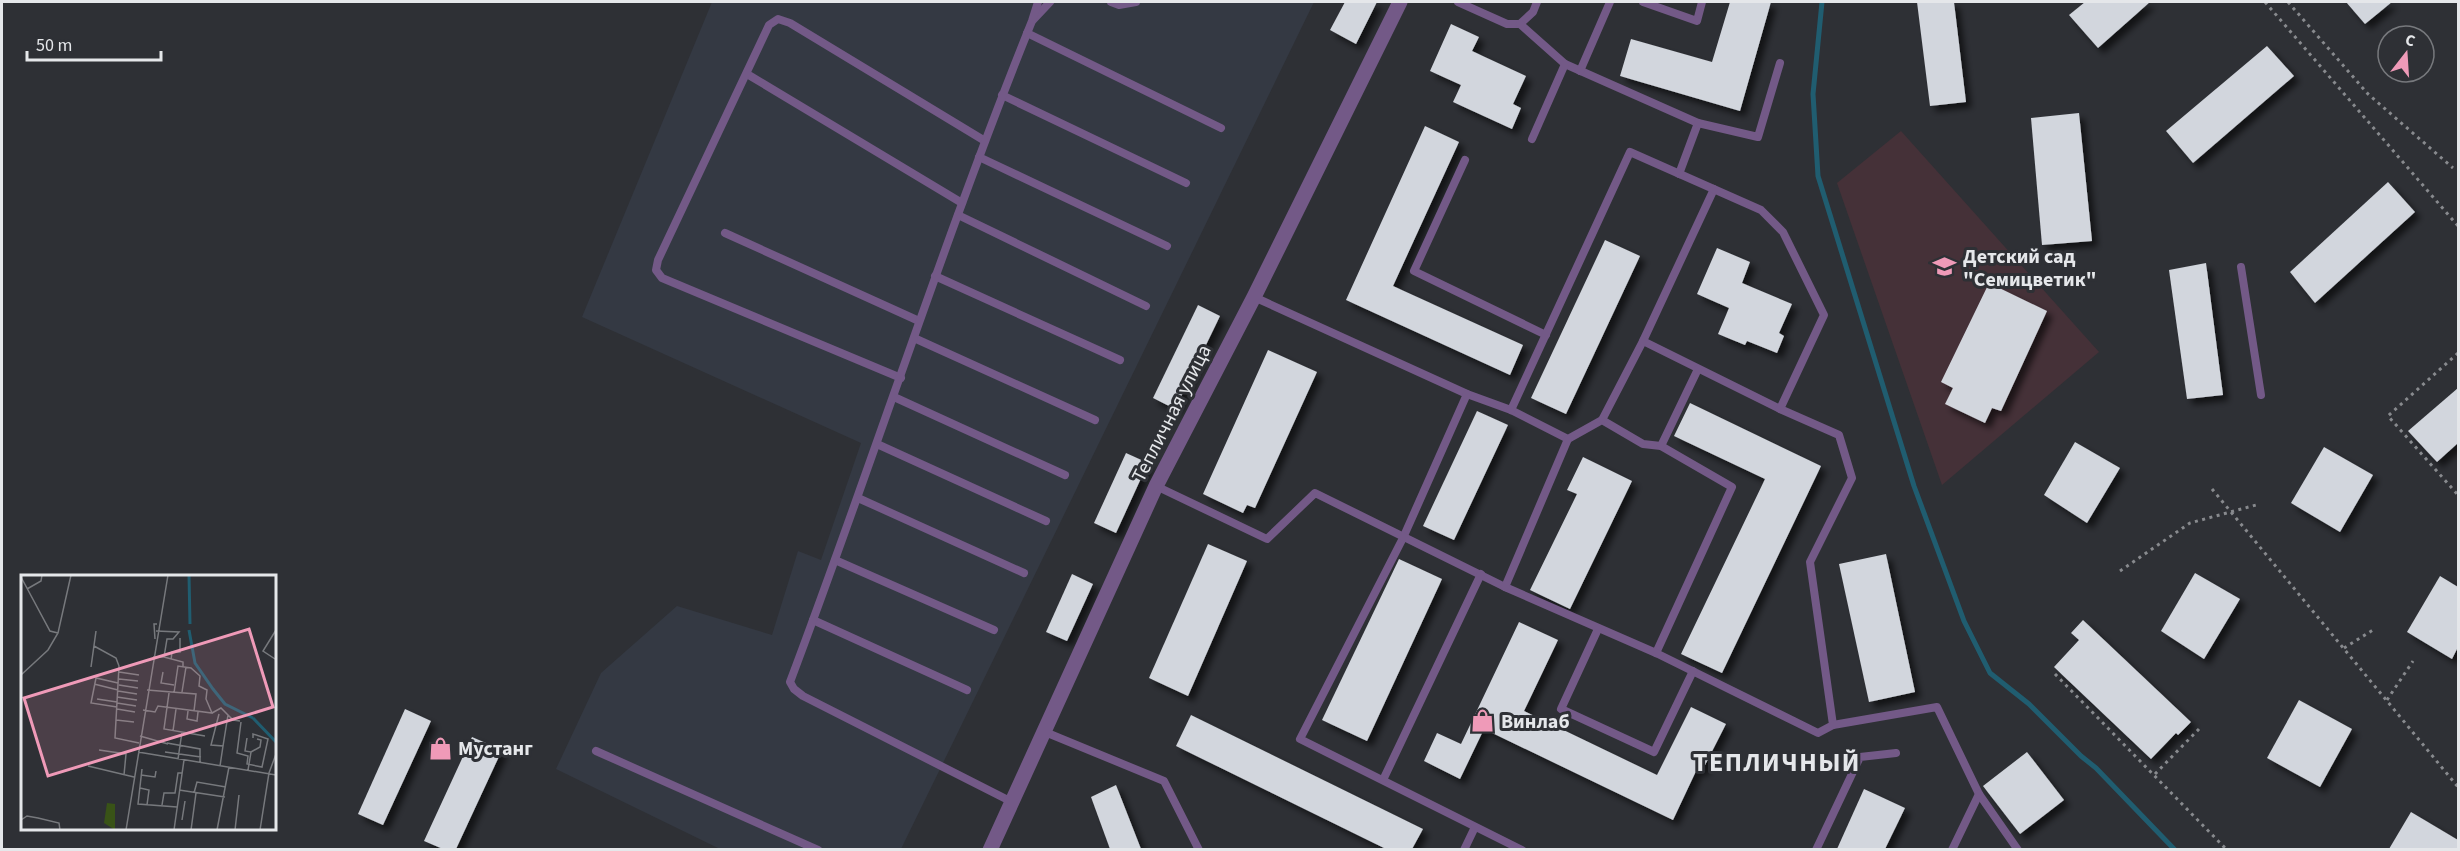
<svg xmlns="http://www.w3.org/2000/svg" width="2460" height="851" font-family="'Source Sans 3',sans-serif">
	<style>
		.built { fill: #343943 }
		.education { fill: #453138 }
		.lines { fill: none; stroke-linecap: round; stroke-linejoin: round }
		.stream { stroke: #205d70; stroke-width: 5 }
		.building { fill: #d2d6dd; filter: url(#shadow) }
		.path { stroke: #888a8e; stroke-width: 3; stroke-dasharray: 3 4.5; stroke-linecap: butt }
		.service { stroke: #735987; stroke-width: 8 }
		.minor { stroke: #735987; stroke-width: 15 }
		.labels { text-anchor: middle; stroke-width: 6; stroke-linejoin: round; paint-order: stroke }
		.poi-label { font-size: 20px; font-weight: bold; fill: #e5e7ea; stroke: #2e3035; text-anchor: start }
		.street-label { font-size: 20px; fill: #e5e7ea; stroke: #2e3035 }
		.district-label { font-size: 26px; font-weight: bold; letter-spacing: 1.5px; fill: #e5e7ea; stroke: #2e3035 }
		.inset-river { fill: none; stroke: #205d70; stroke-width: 3 }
		.inset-road { fill: none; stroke: #77797d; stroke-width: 1.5 }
		.view { fill: #ef9ab8; fill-opacity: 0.15; stroke: #ef9ab8; stroke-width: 3 }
		.inset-edge { fill: none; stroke: #e5e7ea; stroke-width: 3 }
	</style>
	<defs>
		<filter id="shadow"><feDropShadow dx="5.5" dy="5.5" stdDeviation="3" flood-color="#0009"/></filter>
	</defs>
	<rect width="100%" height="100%" fill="#2e3035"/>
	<path class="built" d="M712,2h602l-413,847h-181l-164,-80 45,-96 76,-67 95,29 26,-84 23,9 40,-117 -279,-126z"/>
	<path class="education" d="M1901,131l198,221 -157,133 -105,-302z"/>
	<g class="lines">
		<path class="stream" d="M1822,2l-9,92 5,82 96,310 50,135 26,52 39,31 52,52 15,12 79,82"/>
	</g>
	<g class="building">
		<path d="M1345,2h32l-21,42 -26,-14z"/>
		<path d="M1730,2h41l-31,109 -120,-35 11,-37 81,23z"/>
		<path d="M1917,2h37l12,100 -36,4z"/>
		<path d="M2085,2h65l-52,46 -29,-33z"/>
		<path d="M2346,2h46l-27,22z"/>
		<path d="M1451,24l28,13 -7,14 54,25 -13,28 8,4 -9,21 -59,-27 8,-17 -31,-14z"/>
		<path d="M2267,46l27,30 -101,87 -27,-32z"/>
		<path d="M2079,113l13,128 -50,4 -11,-127z"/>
		<path d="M1425,126l34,16 -66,144 130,59 -13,30 -164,-75z"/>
		<path d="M2388,182l27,30 -100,91 -25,-31z"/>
		<path d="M1605,240l35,16 -74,158 -35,-16z"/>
		<path d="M1717,248l33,14 -8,21 50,21 -13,29 5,3 -7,17 -30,-12 -2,4 -27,-11 11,-26 -32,-14z"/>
		<path d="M2206,263l17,132 -36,4 -18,-129z"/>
		<path d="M1989,283l58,28 -46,100 -9,-3 -7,15 -40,-19 8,-16 -12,-6z"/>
		<path d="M1198,305l22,11 -45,93 -22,-11z"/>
		<path d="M1268,350l49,22 -62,136 -8,-3 -4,8 -40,-19z"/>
		<path d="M2458,388v55l-21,19 -29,-31z"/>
		<path d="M1690,403l131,63 -99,207 -41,-19 84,-175 -91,-43z"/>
		<path d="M1477,411l31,14 -54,115 -31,-14z"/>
		<path d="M2075,442l45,26 -33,55 -43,-28z"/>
		<path d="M2324,447l49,28 -33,57 -49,-29z"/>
		<path d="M1126,453l22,10 -32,70 -22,-10z"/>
		<path d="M1583,457l49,24 -62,128 -40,-19 47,-96 -10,-4z"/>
		<path d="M1208,544l39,17 -59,135 -39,-18z"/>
		<path d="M1886,554l29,138 -46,10 -30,-138z"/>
		<path d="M1399,559l43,20 -75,162 -45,-21z"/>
		<path d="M2195,573l45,26 -36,60 -43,-28z"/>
		<path d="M1072,574l21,10 -26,57 -21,-9z"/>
		<path d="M2440,576l18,11v60l-6,12 -45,-27z"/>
		<path d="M2083,620l108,102 -13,13 -2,-2 -25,26 -97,-92 25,-27 -8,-7z"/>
		<path d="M1519,622l39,18 -34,71 133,64 34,-68 35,17 -24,47 -5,-2 -24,51 -189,-91 -24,50 -36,-18 13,-28 24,11z"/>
		<path d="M2299,700l53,29 -32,58 -53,-29z"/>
		<path d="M405,709l26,12 -48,104 -25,-11z"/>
		<path d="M1191,715l232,114 -11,20h-26l-210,-103z"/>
		<path d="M472,737l30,13 -46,99h-13l-19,-8z"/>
		<path d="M2027,752l37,48 -44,34 -37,-48z"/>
		<path d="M1116,785l25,64h-31l-19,-52z"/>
		<path d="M1864,789l41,19 -20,41h-48z"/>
		<path d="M2411,812l47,28v9h-69z"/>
	</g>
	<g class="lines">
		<g class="path">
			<path d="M2265,2l193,224"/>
			<path d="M2288,2l80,92 85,74"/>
			<path d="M2458,353l-70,63 70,79"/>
			<path d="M2212,489l246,298"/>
			<path d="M2120,571l70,-48 66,-18"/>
			<path d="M2344,648l29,-18"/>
			<path d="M2055,674l172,176"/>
			<path d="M2387,700l26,-39"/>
			<path d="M2155,774l44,-45"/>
		</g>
		<g class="service">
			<path d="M1111,2l8,3 17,-3"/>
			<path d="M1458,2l49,22h13l13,-12 4,-10"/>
			<path d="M1643,2l54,19 5,-19"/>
			<path d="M1033,20l17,-18"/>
			<path d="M1520,24l45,40 133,59 -19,51"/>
			<path d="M1027,33l194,95"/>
			<path d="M1580,71l30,-69"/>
			<path d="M747,74l215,129"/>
			<path d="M1002,95l184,88"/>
			<path d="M1698,123l60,14 22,-74"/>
			<path d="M1532,139l33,-75"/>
			<path d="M979,157l188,89"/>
			<path d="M1465,160l-51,111 132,64"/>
			<path d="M958,215l188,91"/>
			<path d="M725,233l194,88"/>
			<path d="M2241,267l20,128"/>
			<path d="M935,276l185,84"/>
			<path d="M1254,297l213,97 44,16 57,29 34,-19 41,24 18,2 71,41 -76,166"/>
			<path d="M914,338l181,82"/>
			<path d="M1643,341l137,68"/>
			<path d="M901,378l-239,-100 -6,-8 2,-10 111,-235 9,-6 12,4 195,118"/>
			<path d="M1467,394l-64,144 -103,201 222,111"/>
			<path d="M894,397l171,78"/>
			<path d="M1602,420l41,-79 71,-152"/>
			<path d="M877,444l169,77"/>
			<path d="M1661,446l37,-77"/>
			<path d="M1156,486l111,53 48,-46 190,94 151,66 162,80 15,-8 -23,-163 42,-84 -13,-43 -59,-26 44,-94 -41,-83 -22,-22 -131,-58 -119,258"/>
			<path d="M858,498l166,75"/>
			<path d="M835,560l159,70"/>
			<path d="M1505,587l63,-148"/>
			<path d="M813,620l154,70"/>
			<path d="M1598,629l-37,80 93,43 39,-81"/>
			<path d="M1833,725l104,-18 42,87 39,56"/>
			<path d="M1045,732l119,49 35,69"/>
			<path d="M596,751l222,99"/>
			<path d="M1383,780l98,-206"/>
			<path d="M1012,802l-209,-106 -9,-7 -4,-7c83,-220 154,-443 242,-661l6,-19"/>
			<path d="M1464,850l11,-23"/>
			<path d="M1816,850l44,-93 36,-4"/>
			<path d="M1952,850l27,-56"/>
		</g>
		<path class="minor" d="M990,850l166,-364 98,-189 146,-295"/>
	</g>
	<defs>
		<symbol id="school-bare" viewBox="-9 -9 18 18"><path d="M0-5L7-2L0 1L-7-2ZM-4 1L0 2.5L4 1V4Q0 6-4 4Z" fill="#ef9ab8" stroke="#2e3035" stroke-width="2.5" paint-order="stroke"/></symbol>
		<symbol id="shop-bare" viewBox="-9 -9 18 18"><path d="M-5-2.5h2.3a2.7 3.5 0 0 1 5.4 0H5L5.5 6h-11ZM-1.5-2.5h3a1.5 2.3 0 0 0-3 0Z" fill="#ef9ab8" stroke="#2e3035" stroke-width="2.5" paint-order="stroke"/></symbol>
	</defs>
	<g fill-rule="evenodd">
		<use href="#school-bare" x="1928" y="250" width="33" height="33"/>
		<use href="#shop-bare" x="1466" y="704" width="33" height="33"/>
		<use href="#shop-bare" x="424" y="732" width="33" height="33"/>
	</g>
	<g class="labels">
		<g class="poi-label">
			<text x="1963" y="263">Детский сад<tspan x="1963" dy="23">"Семицветик"</tspan></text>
			<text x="1501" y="728">Винлаб</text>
			<text x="458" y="755">Мустанг</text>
		</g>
		<g class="street-label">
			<text transform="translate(1171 413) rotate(-63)" y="7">Тепличная улица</text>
		</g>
		<g class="district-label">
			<text x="1777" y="771">ТЕПЛИЧНЫЙ</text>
		</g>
	</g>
	<g transform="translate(21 575)">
		<rect width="255" height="255" fill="#2e3035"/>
		<path d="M86,228l8,1v26l-11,-7z" fill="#395317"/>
		<path class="inset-river" d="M168,0l1,49M168,55l6,33 18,26 12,15 28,14M232,143l23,24"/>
		<path class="inset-road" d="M0,2l29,54 8,2M6,14l14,-8 1,-6M134,64l-1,-15h3M73,71l22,12 3,8 -4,72 24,5M132,82h11l3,-18h6l6,-7 -23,-1M143,82l19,5v5M254,84l-12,-8 13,-21M150,85l1,-8h8v-14M70,92l5,-36M98,97l20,3M142,97l-2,11 13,2M0,100l27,-25 10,-17 13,-58M98,104l19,2M73,109l24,6M98,110l19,3M126,115l49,4 -2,17M97,116l19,3M161,117l4,-25M148,118l-5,36 41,7M96,122l20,3M76,124l20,3M96,128l19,3M96,132l-26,-4 5,-25 22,5M96,134l18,3M122,135l12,2 3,-6 54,7 -6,-14 1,-9 -8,-4 1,-10 -9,-8 -13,-2 -4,27M167,136l-1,8 10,2 1,-9M191,138l9,-5 12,12 7,1M198,139l-8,31 12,1 -3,20M95,145l18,2M220,147l-4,31 11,3 -1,8 15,3 6,-28 -15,-5v4M152,156l3,-22M119,161l28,8M226,163l-2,13 6,1 -3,18M146,168l33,6v13M202,171l5,-31M78,175l27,4 -2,21M117,177l138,23M144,177l36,5M230,177l9,-5 1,-7 -4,-1M157,184l4,-27M67,191l46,11M121,194l-4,35 39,3M120,200l14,2 1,-6M119,213l9,2 -2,15M158,215l46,7M173,218l3,-11 29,5M141,230l2,-12h11l3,-20h4M0,245l6,-4 11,2 21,5 1,7M161,245l3,-19M105,255l42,-255M153,255l10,-70M170,255l5,-37M196,255l12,-63M214,255l4,-35M239,255l9,-57 7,-19"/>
		<path class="view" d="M228,54l24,78 -225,69 -24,-78z"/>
		<rect width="255" height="255" class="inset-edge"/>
	</g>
	<rect width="2460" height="851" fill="none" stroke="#e5e7ea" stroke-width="6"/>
	<g transform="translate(2406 54) rotate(17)"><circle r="28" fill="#2e3035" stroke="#77797d" stroke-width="1.5"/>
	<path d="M0-4.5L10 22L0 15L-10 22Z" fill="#ef9ab8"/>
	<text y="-9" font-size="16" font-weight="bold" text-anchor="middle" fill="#e5e7ea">С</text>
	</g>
	<path d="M27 51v9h134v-9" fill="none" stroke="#e5e7ea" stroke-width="3"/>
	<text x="36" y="51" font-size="18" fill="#e5e7ea" stroke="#2e3035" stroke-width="4.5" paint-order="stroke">50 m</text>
</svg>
